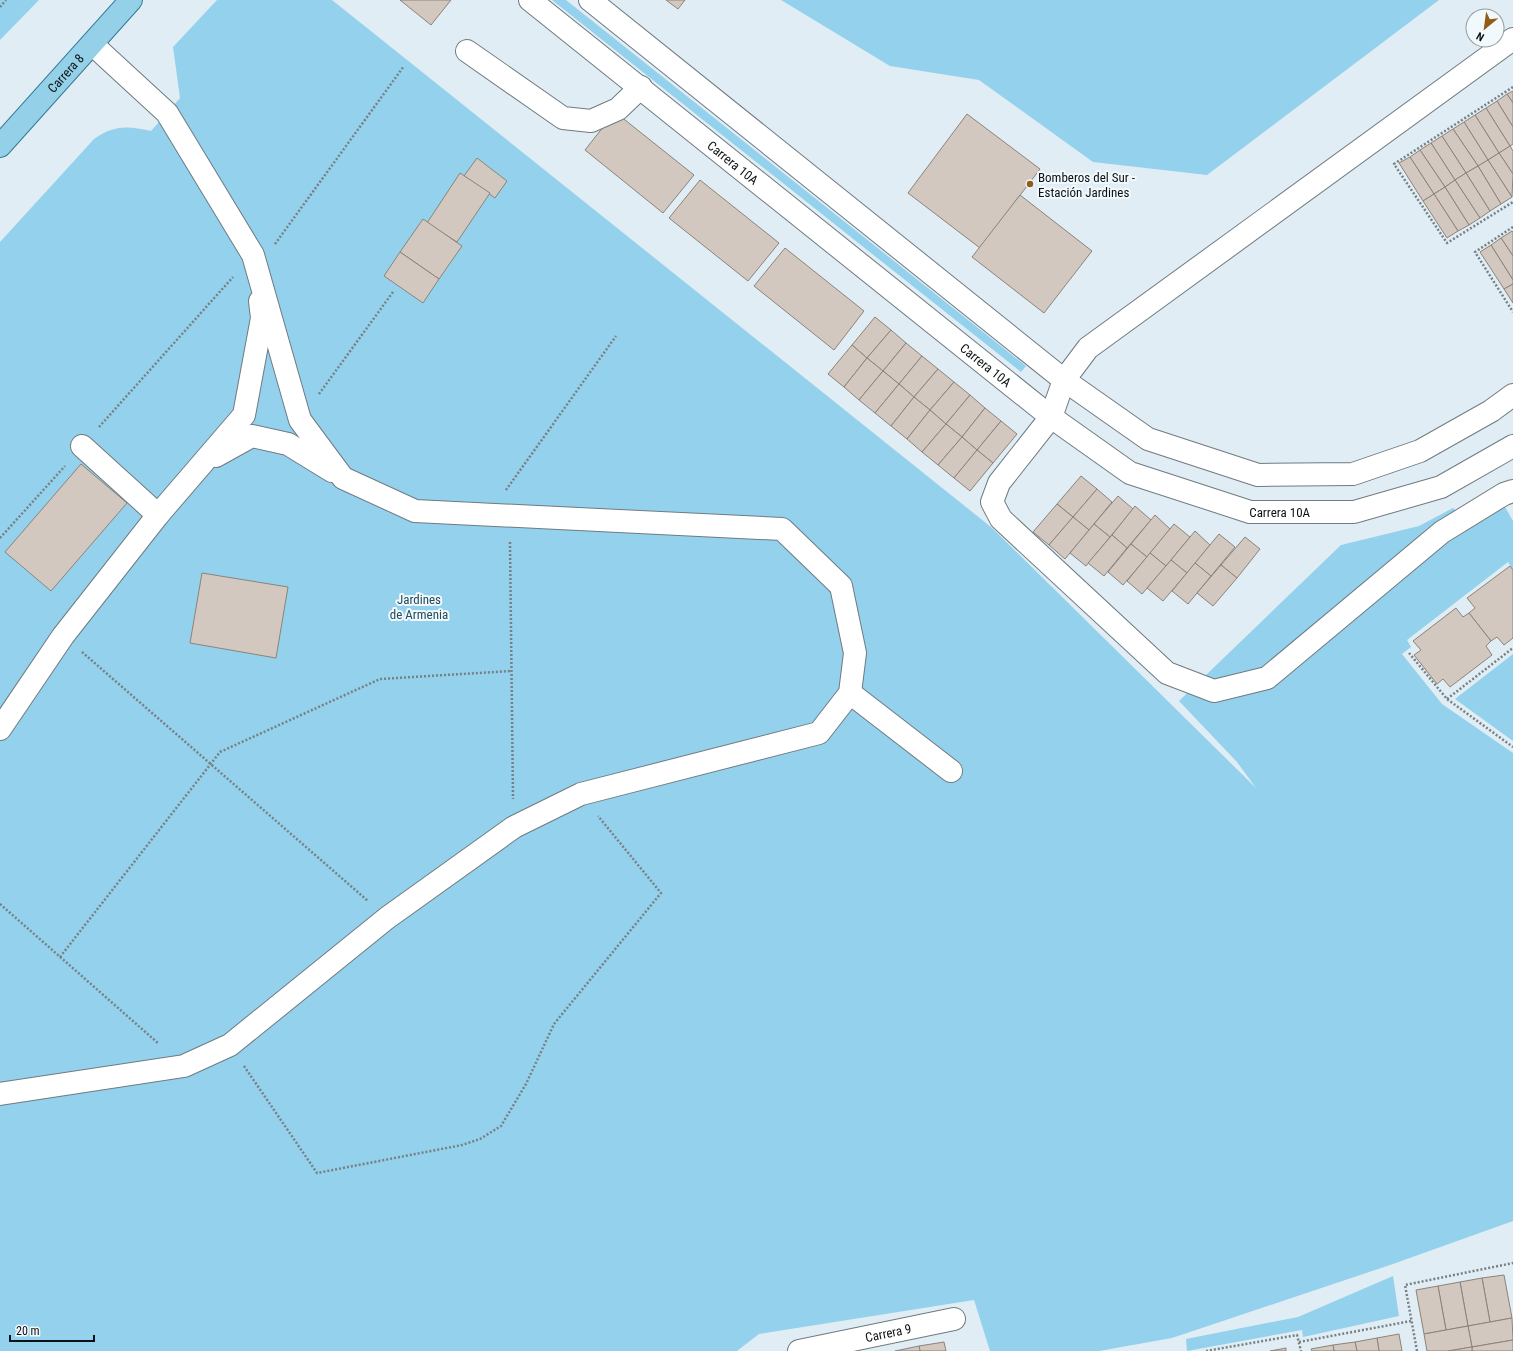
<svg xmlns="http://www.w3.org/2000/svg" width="1513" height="1351" font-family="'Roboto Condensed',sans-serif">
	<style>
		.green { fill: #94d1ed }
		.building { fill: #d2c8bf; stroke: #8c837a }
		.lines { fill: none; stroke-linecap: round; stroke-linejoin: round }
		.minor-casing { stroke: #6f7b81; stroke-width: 24 }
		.major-casing { stroke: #367894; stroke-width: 24 }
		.path { stroke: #778084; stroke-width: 2.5; stroke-dasharray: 2 2; stroke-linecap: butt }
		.minor { stroke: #fff; stroke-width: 22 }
		.major { stroke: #94d0e8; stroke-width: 22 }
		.poi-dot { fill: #935c14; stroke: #f1f9fd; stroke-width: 1.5 }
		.labels { text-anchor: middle; stroke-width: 4; stroke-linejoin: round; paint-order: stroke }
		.street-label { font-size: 13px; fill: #0c1113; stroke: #f1f9fd }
		.poi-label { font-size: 13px; fill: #0c1113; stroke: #f1f9fd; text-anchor: start }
		.park-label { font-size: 13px; fill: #254c5c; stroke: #f1f9fd }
	</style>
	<rect width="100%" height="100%" fill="#e0edf4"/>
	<g class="green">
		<path d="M0,0h39l-39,40z"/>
		<path d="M217,0h115l659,527 265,261 -19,-26 -58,-61 162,-156 78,-19 34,-18 9,8 39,-16 12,21v49l-5,-8 -101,78 4,7 -9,7 40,50 71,49v468l-120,43 -221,74 -73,13h-109l-16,-51 -215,34 -22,17h-737v-1109l94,-103c21,-14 33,-13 57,-8l29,-33 -7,-51z"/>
		<path d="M552,0h14l460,366 -5,6z"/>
		<path d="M781,0h658l-232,175 -114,-13 -114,-82 -89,-14z"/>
		<path d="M1513,654v87l-58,-42z"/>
		<path d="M1393,1276l6,40 -96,21 -1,-7 -115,21 -1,-12 112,-22z"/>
	</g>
	<g class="building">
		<path d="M400,0h51l-20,25z"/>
		<path d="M666,0h19l-7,9z"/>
		<path d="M1513,91v12l-6,-9z"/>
		<path d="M1507,94l6,9v24l-16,-26z"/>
		<path d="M1497,101l16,26v17l-3,2 -24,-38z"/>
		<path d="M1486,108l24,38 -11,7 -24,-38z"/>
		<path d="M615,112l79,63 -31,38 -78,-63z"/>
		<path d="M967,114l73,55 -60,79 -72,-55z"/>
		<path d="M1475,115l24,38 -11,7 -24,-38z"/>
		<path d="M1464,122l24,38 -10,6 -25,-37z"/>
		<path d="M1453,129l25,37 -12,7 -24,-37z"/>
		<path d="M1442,136l24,37 -11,7 -24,-37z"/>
		<path d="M1431,143l24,37 -10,7 -25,-37z"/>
		<path d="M1510,146l3,5v23l-14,-21z"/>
		<path d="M1420,150l25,37 -11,7 -24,-37z"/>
		<path d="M1499,153l14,21 -1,23 -24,-37z"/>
		<path d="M1410,157l24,37 -11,7 -24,-38z"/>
		<path d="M477,158l30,23 -12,17 -31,-22z"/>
		<path d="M1488,160l24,37 -11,7 -23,-38z"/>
		<path d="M1478,166l23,38 -11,7 -24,-38z"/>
		<path d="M460,173l30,20 -33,49 -30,-19z"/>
		<path d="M1466,173l24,38 -10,7 -25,-38z"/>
		<path d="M700,180l79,63 -31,38 -79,-63z"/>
		<path d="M1455,180l25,38 -11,7 -24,-38z"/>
		<path d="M1445,187l24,38 -11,6 -24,-37z"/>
		<path d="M1434,194l24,37 -11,7 -24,-37z"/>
		<path d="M1020,195l72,56 -48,62 -72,-56z"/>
		<path d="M423,219l39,27 -23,33 -39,-27z"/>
		<path d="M1512,231l1,1v24l-12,-18z"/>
		<path d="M1501,238l12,18v24l-22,-35z"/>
		<path d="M1491,245l22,35v4l-9,5 -24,-37z"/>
		<path d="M785,248l79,63 -30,39 -80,-64z"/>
		<path d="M400,252l39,27 -16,24 -39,-27z"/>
		<path d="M1513,284v19l-9,-14z"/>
		<path d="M875,317l16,13 -24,28 -15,-13z"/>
		<path d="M891,330l15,13 -23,28 -16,-13z"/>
		<path d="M906,343l16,13 -23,28 -16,-13z"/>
		<path d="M852,345l15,13 -23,29 -16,-13z"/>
		<path d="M922,356l16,13 -24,28 -15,-13z"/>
		<path d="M867,358l16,13 -24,29 -15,-13z"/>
		<path d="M938,369l16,13 -24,28 -16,-13z"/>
		<path d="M883,371l16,13 -24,29 -16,-13z"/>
		<path d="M954,382l16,13 -24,29 -16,-14z"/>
		<path d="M899,384l15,13 -23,29 -16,-13z"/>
		<path d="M970,395l15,13 -23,29 -16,-13z"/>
		<path d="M914,397l16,13 -23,29 -16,-13z"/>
		<path d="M985,408l16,13 -24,29 -15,-13z"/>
		<path d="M930,410l16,14 -24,28 -15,-13z"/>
		<path d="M1001,421l16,13 -24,29 -16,-13z"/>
		<path d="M946,424l16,13 -24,28 -16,-13z"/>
		<path d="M962,437l15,13 -23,28 -16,-13z"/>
		<path d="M977,450l16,13 -23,28 -16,-13z"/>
		<path d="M81,464l46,39 -76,88 -46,-39z"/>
		<path d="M1081,476l16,13 -24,28 -16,-13z"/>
		<path d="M1097,489l15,13 -23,28 -16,-13z"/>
		<path d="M1118,496l15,13 -23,28 -16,-13z"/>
		<path d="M1057,504l16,13 -24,28 -16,-13z"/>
		<path d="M1135,506l16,14 -24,28 -15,-13z"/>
		<path d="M1155,515l15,14 -23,28 -16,-13z"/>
		<path d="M1073,517l16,13 -24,29 -16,-14z"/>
		<path d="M1094,524l16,13 -24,29 -16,-13z"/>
		<path d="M1174,524l16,13 -24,29 -16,-13z"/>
		<path d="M1195,531l15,14 -23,28 -16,-13z"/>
		<path d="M1219,534l16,13 -24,29 -16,-13z"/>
		<path d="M1112,535l15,13 -23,28 -16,-13z"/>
		<path d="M1245,537l15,12 -23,29 -16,-13z"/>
		<path d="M1131,544l16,13 -24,28 -15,-13z"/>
		<path d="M1150,553l16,13 -24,28 -15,-13z"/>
		<path d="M1171,560l16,13 -24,28 -16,-13z"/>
		<path d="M1195,563l16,13 -23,28 -16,-13z"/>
		<path d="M1221,565l16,13 -24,28 -16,-13z"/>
		<path d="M1510,566l3,4v68l-9,7 -7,-8 -6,4 -22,-28 6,-5 -8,-10z"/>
		<path d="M202,573l86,14 -12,71 -86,-15z"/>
		<path d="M1456,608l7,9 6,-4 22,28 -5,5 6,9 -42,32 -7,-8 -6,5 -23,-29 7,-5 -8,-9z"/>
		<path d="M1504,1275l8,43 -22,4 -8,-44z"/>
		<path d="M1482,1278l8,44 -22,4 -8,-44z"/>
		<path d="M1460,1282l8,44 -22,4 -8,-44z"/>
		<path d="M1438,1286l8,44 -22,4 -8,-44z"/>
		<path d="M1512,1318l1,22 -41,7 -4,-21z"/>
		<path d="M1468,1326l4,21 -24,4h-21l-3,-17z"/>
		<path d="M1399,1334l3,17h-23l-2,-13z"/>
		<path d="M1377,1338l2,13h-22l-2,-9z"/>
		<path d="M1513,1340v11h-41v-4z"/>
		<path d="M944,1342l2,9h-26l-1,-5z"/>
		<path d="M1355,1342l2,9h-23l-1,-6z"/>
		<path d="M1333,1345l1,6h-22l-1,-2z"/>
		<path d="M919,1346l1,5h-25z"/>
		<path d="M1472,1347v4h-24z"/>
		<path d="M1286,1348v3h-16z"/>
	</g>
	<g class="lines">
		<defs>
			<g id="minor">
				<path id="s1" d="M530,0l521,417 79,56 120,39h104l87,-25 72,-41"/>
				<path d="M590,0l474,380 84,59 110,36 95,-1 67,-23 71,-40 22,-16"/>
				<path d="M1513,39l-425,309 -24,32 -13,37 -52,66 -7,19 9,17 166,154 47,18 53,-13 175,-146 62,-38 9,-3"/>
				<path d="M467,51l96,67 28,3 27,-12 23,-22"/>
				<path d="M82,446l76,69"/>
				<path d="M216,456l36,-20 36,8 44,27"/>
				<path d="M850,693l101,78"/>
				<path d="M0,729l63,-93 95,-121 86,-100 18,-97 -2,-17"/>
				<path d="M0,1094l184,-28 46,-21 157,-127 127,-91 67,-33 238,-61 31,-40 5,-40 -14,-67 -59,-57 -367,-18 -72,-33 -43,-58 -47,-165 -86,-142 -75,-69"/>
				<path id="s2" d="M799,1351l155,-32"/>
			</g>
			<g id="major">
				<path id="s3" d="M0,146l131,-146"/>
			</g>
		</defs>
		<use href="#minor" class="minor-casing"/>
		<use href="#major" class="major-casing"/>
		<g class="path">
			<path d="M0,7l6,-7"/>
			<path d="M1513,87l-119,77 53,79 66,-41"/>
			<path d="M1513,227l-38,25 38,60"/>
			<path d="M275,244l129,-178"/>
			<path d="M319,394l74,-102"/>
			<path d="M99,427l134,-150"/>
			<path d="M506,490l110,-154"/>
			<path d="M0,538l65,-72"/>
			<path d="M510,542l3,257"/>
			<path d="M82,652l286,249"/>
			<path d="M1409,653l38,46 66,48"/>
			<path d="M1447,699l66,-51"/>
			<path d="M0,904l159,140"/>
			<path d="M60,957l160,-205 160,-73 131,-8"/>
			<path d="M244,1066l73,107 145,-28 18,-6 21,-13 25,-42 28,-60 107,-131 -63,-77"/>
			<path d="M1299,1342l112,-21"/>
			<path d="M1206,1351l91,-16 4,16"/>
			<path d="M1417,1351l-12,-66 108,-22"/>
		</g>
		<use href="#minor" class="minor"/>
		<use href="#major" class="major"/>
	</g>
	<circle class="poi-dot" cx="1030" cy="184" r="4"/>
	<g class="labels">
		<g class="street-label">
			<text dy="5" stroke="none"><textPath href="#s3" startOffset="98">Carrera 8</textPath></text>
			<text dy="5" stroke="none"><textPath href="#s1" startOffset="260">Carrera 10A</textPath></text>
			<text dy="5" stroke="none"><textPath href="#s1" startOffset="584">Carrera 10A</textPath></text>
			<text dy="5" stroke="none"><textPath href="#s1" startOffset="920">Carrera 10A</textPath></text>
			<text dy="5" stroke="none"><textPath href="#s2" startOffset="91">Carrera 9</textPath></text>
		</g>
		<g class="poi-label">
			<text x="1038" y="182">Bomberos del Sur -<tspan x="1038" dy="15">Estación Jardines</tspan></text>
		</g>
		<g class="park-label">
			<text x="419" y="604">Jardines<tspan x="419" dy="15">de Armenia</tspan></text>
		</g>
	</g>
	<g transform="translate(1485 28) rotate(209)"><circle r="19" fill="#f1f9fd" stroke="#959c9f"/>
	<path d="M0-3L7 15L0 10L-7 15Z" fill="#935c14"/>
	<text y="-6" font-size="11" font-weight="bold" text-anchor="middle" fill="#0c1113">N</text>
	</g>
	<path d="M10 1335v6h84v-6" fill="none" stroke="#0c1113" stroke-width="2"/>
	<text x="16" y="1335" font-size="12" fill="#0c1113" stroke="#f1f9fd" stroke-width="3" paint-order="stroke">20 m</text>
</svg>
